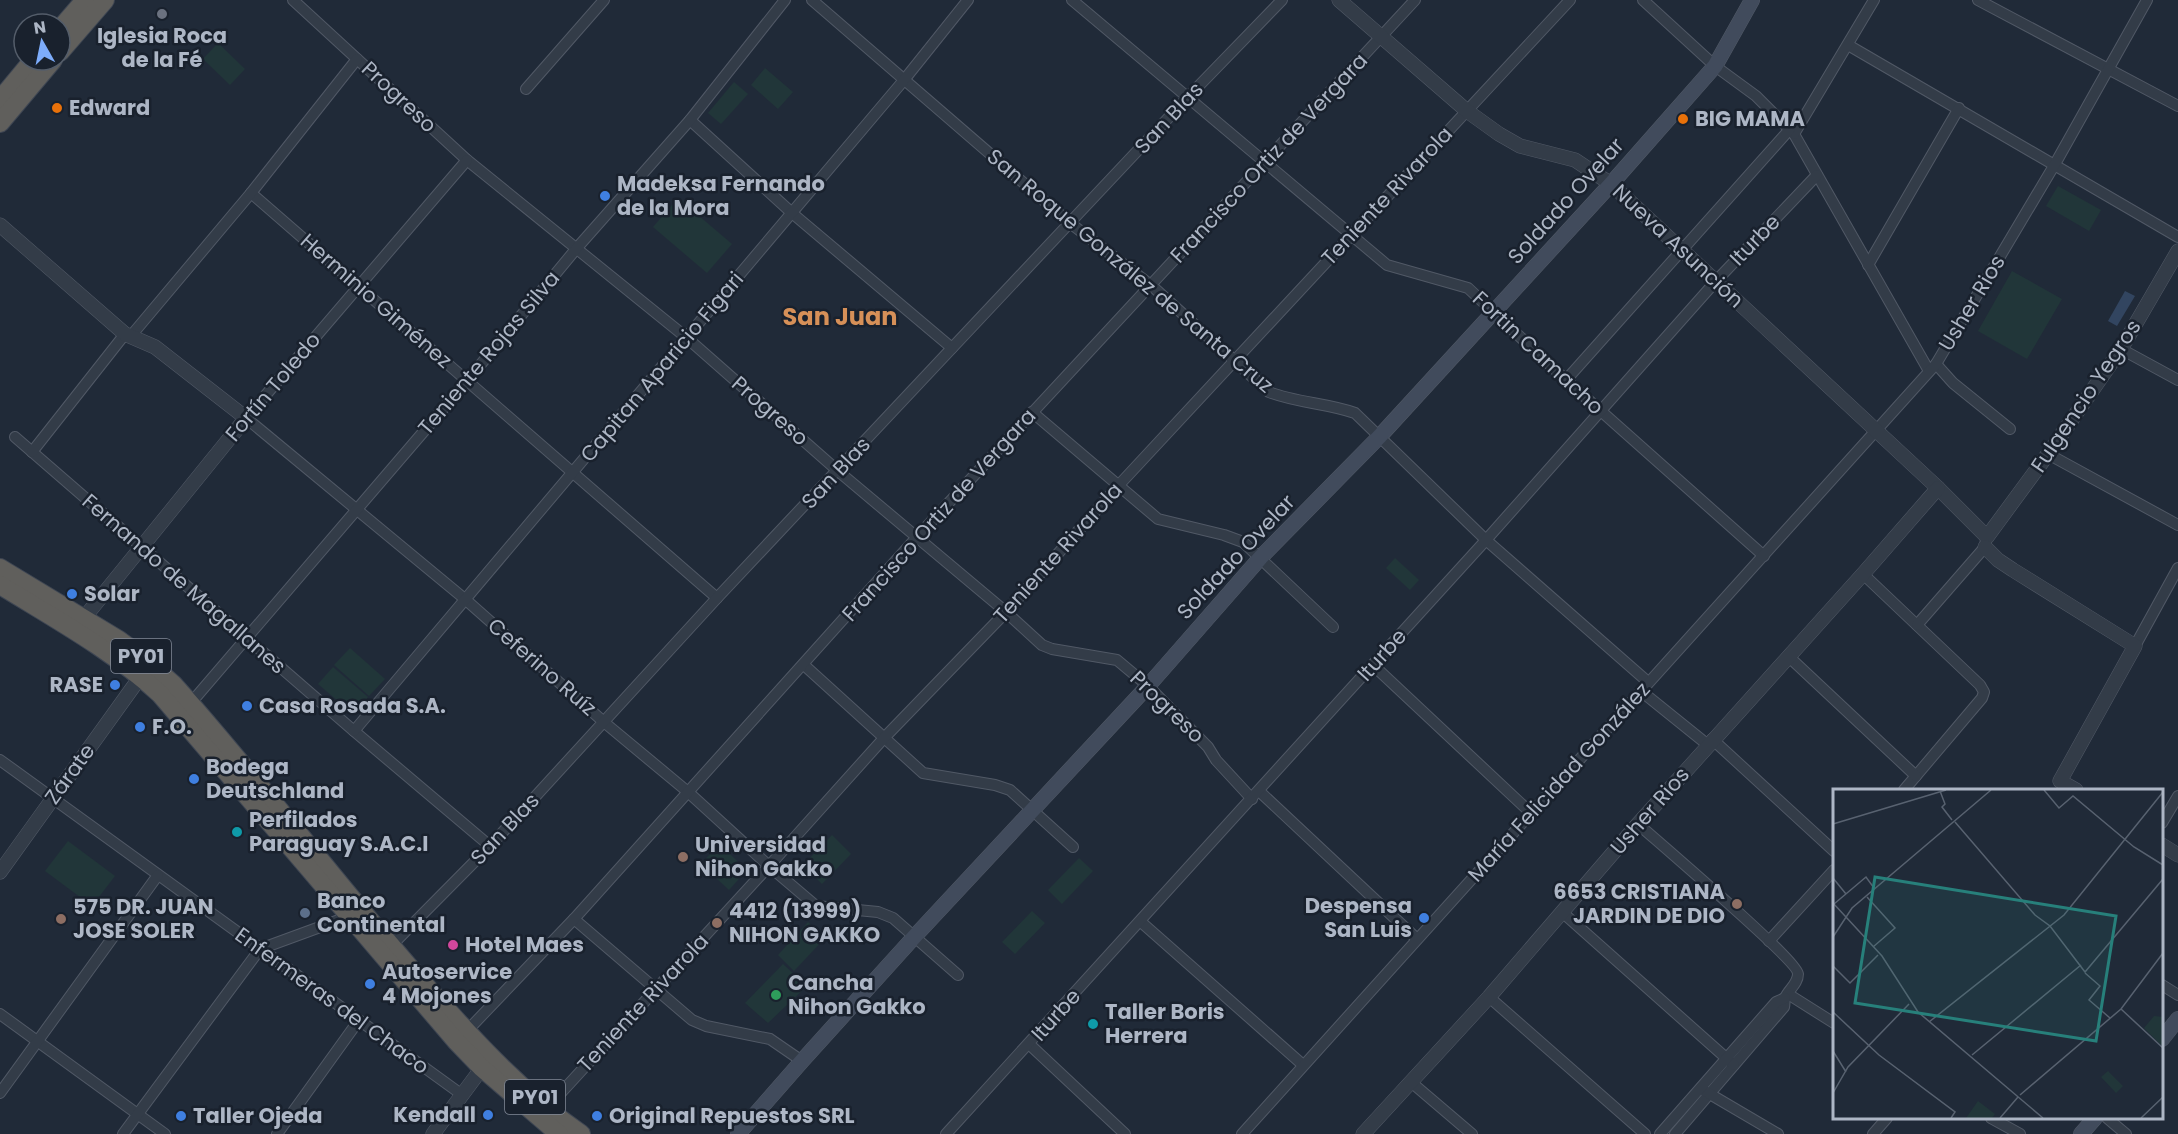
<svg xmlns="http://www.w3.org/2000/svg" width="2178" height="1134" font-family="Poppins,sans-serif">
	<style>
		.green { fill: #213639 }
		.water { fill: #324560 }
		.lines { fill: none; stroke-linecap: round; stroke-linejoin: round }
		.minor-casing { stroke: #515966; stroke-width: 12 }
		.tertiary-casing { stroke: #515966; stroke-width: 15 }
		.secondary-casing { stroke: #515966; stroke-width: 16 }
		.trunk-casing { stroke: #3e4653; stroke-width: 20 }
		.minor { stroke: #333c48; stroke-width: 10 }
		.tertiary { stroke: #333c48; stroke-width: 14 }
		.secondary { stroke: #414b5c; stroke-width: 15 }
		.trunk { stroke: #605f5c; stroke-width: 18 }
		.worship-dot { fill: #6b7280; stroke: #19212d; stroke-width: 2 }
		.food-dot { fill: #e8710a; stroke: #19212d; stroke-width: 2 }
		.shop-dot { fill: #3f7fe0; stroke: #19212d; stroke-width: 2 }
		.culture-dot { fill: #0f9aa8; stroke: #19212d; stroke-width: 2 }
		.education-dot { fill: #8d6e63; stroke: #19212d; stroke-width: 2 }
		.service-dot { fill: #5c6f8a; stroke: #19212d; stroke-width: 2 }
		.hotel-dot { fill: #d1479c; stroke: #19212d; stroke-width: 2 }
		.leisure-dot { fill: #2e9e5b; stroke: #19212d; stroke-width: 2 }
		.labels { text-anchor: middle; stroke-width: 5; stroke-linejoin: round; paint-order: stroke }
		.shield { fill: #19212d; stroke: #818997; stroke-width: 1.5 }
		.shield-label { font-size: 20px; font-weight: bold; fill: #adb6c5 }
		.poi-label { font-size: 21px; font-weight: bold; fill: #adb6c5; stroke: #19212d; text-anchor: start }
		.street-label { font-size: 21px; fill: #adb6c5; stroke: #19212d }
		.quarter-label { font-size: 24px; font-weight: bold; fill: #d69058; stroke: #19212d }
		.inset-road { fill: none; stroke: #586270; stroke-width: 1.5 }
		.view { fill: #27807b; fill-opacity: 0.15; stroke: #27807b; stroke-width: 3 }
		.inset-edge { fill: none; stroke: #adb6c5; stroke-width: 3 }
	</style>
	<rect width="100%" height="100%" fill="#202a38"/>
	<g class="green">
		<path d="M218,43l27,26 -15,16 -27,-26z"/>
		<path d="M765,68l28,24 -15,17 -27,-24z"/>
		<path d="M734,82l14,12 -27,30 -13,-11z"/>
		<path d="M2058,186l43,24 -12,21 -43,-25z"/>
		<path d="M678,198l54,46 -25,29 -54,-46z"/>
		<path d="M2012,271l50,28 -35,60 -49,-28z"/>
		<path d="M1395,558l24,22 -9,10 -24,-22z"/>
		<path d="M350,648l35,31 -16,17 -35,-31z"/>
		<path d="M333,667l35,30 -15,17 -35,-30z"/>
		<path d="M832,835l19,19 -29,30 -19,-19z"/>
		<path d="M68,841l47,35 -23,30 -47,-35z"/>
		<path d="M719,844l28,26 -18,20 -28,-26z"/>
		<path d="M1079,858l14,13 -31,33 -14,-14z"/>
		<path d="M1032,911l13,12 -30,31 -13,-12z"/>
		<path d="M808,922l17,16 -31,33 -16,-16z"/>
		<path d="M783,964l24,22 -39,37 -23,-20z"/>
	</g>
	<path class="water" d="M2125,291l10,5 -18,30 -9,-5z"/>
	<g class="lines">
		<defs>
			<g id="minor">
				<path d="M293,0l174,160 220,178 151,133 168,141 36,33 10,4 65,11 31,26 60,61 8,13 36,39"/>
				<path d="M812,0l258,223 82,63 117,106c28,11 58,11 86,21l131,127 162,142"/>
				<path d="M1072,0l315,265 81,23 98,92 198,176"/>
				<path d="M1643,0l72,66 41,30 38,38 135,237"/>
				<path d="M1978,0l200,106"/>
				<path d="M1848,45l330,192"/>
				<path d="M526,89l78,-89"/>
				<path d="M690,120l102,93 160,135"/>
				<path d="M1794,134l80,-134"/>
				<path d="M467,160l-221,258 220,182 139,123 83,69 81,74 47,40 62,6 15,6 65,57"/>
				<path d="M251,193l466,405"/>
				<path d="M1868,265l91,-157"/>
				<path d="M130,337l121,-144 106,-134"/>
				<path d="M2121,349l57,31"/>
				<path d="M1936,364l17,19 57,46"/>
				<path d="M1566,380l224,-251"/>
				<path d="M1032,412l126,107 66,16 19,7 90,85"/>
				<path d="M15,437l339,294 136,115"/>
				<path d="M32,452l93,-118"/>
				<path d="M2048,454l130,71"/>
				<path d="M1863,574l117,111 4,7 -2,6 -78,92"/>
				<path d="M1917,625l68,-78 1,-8"/>
				<path d="M2135,646l43,-78"/>
				<path d="M1788,656l128,120"/>
				<path d="M804,665l119,108 72,12 15,5 63,57"/>
				<path d="M1373,665l159,149"/>
				<path d="M1641,691l67,54"/>
				<path d="M190,704l277,-323 109,-132 114,-129 95,-120"/>
				<path d="M354,731l550,-651 64,-80"/>
				<path d="M1712,739l122,112"/>
				<path d="M0,760l461,334"/>
				<path d="M1259,791l158,148"/>
				<path d="M2162,823l16,-27"/>
				<path d="M1638,824c19,17 160,137 160,150 0,10 -10,16 -13,24 -1,3 0,6 -1,9l-109,127"/>
				<path d="M1562,912l172,153"/>
				<path d="M574,919l118,101 14,6 64,13 32,22"/>
				<path d="M1141,922l162,143"/>
				<path d="M1769,941l65,-71"/>
				<path d="M391,946l99,-100 227,-248 471,-501 94,-97"/>
				<path d="M2162,985l16,10"/>
				<path d="M1788,994l46,29"/>
				<path d="M1489,997l156,137"/>
				<path d="M0,1014l165,120"/>
				<path d="M466,1032l108,-113 343,-382 498,-537"/>
				<path d="M1029,1044l96,90"/>
				<path d="M1411,1082l61,52"/>
				<path d="M1703,1090l75,44"/>
				<path d="M0,1093l158,-218"/>
				<path d="M547,1108l222,-242 115,-128 122,-126 112,-126 452,-486"/>
				<path d="M1991,1118l29,16"/>
				<path d="M2107,1118l19,16"/>
				<path d="M123,1134l137,-185 90,-33"/>
				<path d="M277,1134l82,-114"/>
				<path d="M946,1134l540,-594 230,-259 101,-106"/>
				<path d="M1242,1134l694,-770 119,-200 92,-164"/>
				<path d="M1660,1134l116,-132 9,-4"/>
				<path d="M1873,1134l14,-16"/>
			</g>
			<g id="tertiary">
				<path d="M1339,0l128,111 32,23 21,12 55,14 36,24 327,304 49,49 61,-83 73,-105 57,-98"/>
				<path d="M0,225l125,109 30,13 91,71 -162,200"/>
				<path d="M1985,547l13,13 15,10 122,76 -75,135 16,9"/>
				<path d="M2162,845l16,10"/>
				<path d="M0,872l141,-196"/>
				<path d="M433,1134l49,-66"/>
				<path d="M1363,1134l126,-137 149,-173 225,-250 75,-86"/>
			</g>
			<g id="secondary">
				<path d="M2162,1039l16,-20"/>
				<path d="M738,1134l64,-73 113,-125 233,-250 113,-129 119,-121 231,-252 104,-118 37,-66"/>
				<path d="M2081,1134l14,-16"/>
			</g>
			<g id="trunk">
				<path d="M60,29l25,-29"/>
				<path d="M60,52l45,-52"/>
				<path d="M0,100l33,-40"/>
				<path d="M0,123l53,-63"/>
				<path d="M0,568l119,72 23,17 31,27c85,95 161,197 245,293 49,56 101,114 163,157"/>
				<path d="M0,585c55,34 112,65 160,109l296,347 26,27 77,66"/>
			</g>
		</defs>
		<use href="#minor" class="minor-casing"/>
		<use href="#tertiary" class="tertiary-casing"/>
		<use href="#secondary" class="secondary-casing"/>
		<use href="#trunk" class="trunk-casing"/>
		<use href="#minor" class="minor"/>
		<use href="#tertiary" class="tertiary"/>
		<use href="#secondary" class="secondary"/>
		<use href="#trunk" class="trunk"/>
	</g>
	<circle class="worship-dot" cx="162" cy="14" r="6"/>
	<g class="food-dot">
		<circle cx="57" cy="108" r="6"/>
		<circle cx="1683" cy="119" r="6"/>
	</g>
	<g class="shop-dot">
		<circle cx="605" cy="196" r="6"/>
		<circle cx="72" cy="594" r="6"/>
		<circle cx="115" cy="685" r="6"/>
		<circle cx="247" cy="706" r="6"/>
		<circle cx="140" cy="727" r="6"/>
		<circle cx="194" cy="779" r="6"/>
		<circle cx="1424" cy="918" r="6"/>
		<circle cx="370" cy="984" r="6"/>
		<circle cx="488" cy="1115" r="6"/>
		<circle cx="181" cy="1116" r="6"/>
		<circle cx="597" cy="1116" r="6"/>
	</g>
	<g class="culture-dot">
		<circle cx="237" cy="832" r="6"/>
		<circle cx="1093" cy="1024" r="6"/>
	</g>
	<g class="education-dot">
		<circle cx="683" cy="857" r="6"/>
		<circle cx="1737" cy="904" r="6"/>
		<circle cx="61" cy="919" r="6"/>
		<circle cx="717" cy="923" r="6"/>
	</g>
	<circle class="service-dot" cx="305" cy="913" r="6"/>
	<circle class="hotel-dot" cx="453" cy="945" r="6"/>
	<circle class="leisure-dot" cx="776" cy="995" r="6"/>
	<g class="labels">
		<g class="shield">
			<rect x="111" y="639" width="60" height="34" rx="4.5"/>
			<rect x="505" y="1080" width="60" height="34" rx="4.5"/>
		</g>
		<g class="shield-label">
			<text x="141" y="663">PY01</text>
			<text x="535" y="1104">PY01</text>
		</g>
		<g class="poi-label">
			<text x="162" y="43" text-anchor="middle">Iglesia Roca<tspan x="162" dy="24">de la Fé</tspan></text>
			<text x="69" y="115">Edward</text>
			<text x="1695" y="126">BIG MAMA</text>
			<text x="617" y="191">Madeksa Fernando<tspan x="617" dy="24">de la Mora</tspan></text>
			<text x="84" y="601">Solar</text>
			<text x="103" y="692" text-anchor="end">RASE</text>
			<text x="259" y="713">Casa Rosada S.A.</text>
			<text x="152" y="734">F.O.</text>
			<text x="206" y="774">Bodega<tspan x="206" dy="24">Deutschland</tspan></text>
			<text x="249" y="827">Perfilados<tspan x="249" dy="24">Paraguay S.A.C.I</tspan></text>
			<text x="695" y="852">Universidad<tspan x="695" dy="24">Nihon Gakko</tspan></text>
			<text x="1725" y="899" text-anchor="end">6653 CRISTIANA<tspan x="1725" dy="24">JARDIN DE DIO</tspan></text>
			<text x="317" y="908">Banco<tspan x="317" dy="24">Continental</tspan></text>
			<text x="1412" y="913" text-anchor="end">Despensa<tspan x="1412" dy="24">San Luis</tspan></text>
			<text x="73" y="914">575 DR. JUAN<tspan x="73" dy="24">JOSE SOLER</tspan></text>
			<text x="729" y="918">4412 (13999)<tspan x="729" dy="24">NIHON GAKKO</tspan></text>
			<text x="465" y="952">Hotel Maes</text>
			<text x="382" y="979">Autoservice<tspan x="382" dy="24">4 Mojones</tspan></text>
			<text x="788" y="990">Cancha<tspan x="788" dy="24">Nihon Gakko</tspan></text>
			<text x="1105" y="1019">Taller Boris<tspan x="1105" dy="24">Herrera</tspan></text>
			<text x="476" y="1122" text-anchor="end">Kendall</text>
			<text x="193" y="1123">Taller Ojeda</text>
			<text x="609" y="1123">Original Repuestos SRL</text>
		</g>
		<g class="street-label">
			<text transform="translate(399 97) rotate(43)" y="7">Progreso</text>
			<text transform="translate(1169 118) rotate(-47)" y="7">San Blas</text>
			<text transform="translate(1269 158) rotate(-47)" y="7">Francisco Ortiz de Vergara</text>
			<text transform="translate(1387 196) rotate(-47)" y="7">Teniente Rivarola</text>
			<text transform="translate(1566 201) rotate(-48)" y="7">Soldado Ovelar</text>
			<text transform="translate(1755 240) rotate(-46)" y="7">Iturbe</text>
			<text transform="translate(1678 246) rotate(43)" y="7">Nueva Asunción</text>
			<text transform="translate(1130 271) rotate(40)" y="7">San Roque González de Santa Cruz</text>
			<text transform="translate(376 301) rotate(41)" y="7">Herminio Giménez</text>
			<text transform="translate(1972 303) rotate(-59)" y="7">Usher Rios</text>
			<text transform="translate(489 353) rotate(-50)" y="7">Teniente Rojas Silva</text>
			<text transform="translate(1538 353) rotate(43)" y="7">Fortin Camacho</text>
			<text transform="translate(662 367) rotate(-50)" y="7">Capitan Aparicio Figari</text>
			<text transform="translate(273 387) rotate(-50)" y="7">Fortín Toledo</text>
			<text transform="translate(2086 396) rotate(-56)" y="7">Fulgencio Yegros</text>
			<text transform="translate(770 411) rotate(41)" y="7">Progreso</text>
			<text transform="translate(836 473) rotate(-47)" y="7">San Blas</text>
			<text transform="translate(939 515) rotate(-48)" y="7">Francisco Ortiz de Vergara</text>
			<text transform="translate(1058 553) rotate(-48)" y="7">Teniente Rivarola</text>
			<text transform="translate(1236 557) rotate(-47)" y="7">Soldado Ovelar</text>
			<text transform="translate(184 584) rotate(41)" y="7">Fernando de Magallanes</text>
			<text transform="translate(1382 655) rotate(-48)" y="7">Iturbe</text>
			<text transform="translate(542 667) rotate(41)" y="7">Ceferino Ruíz</text>
			<text transform="translate(1167 707) rotate(44)" y="7">Progreso</text>
			<text transform="translate(70 774) rotate(-54)" y="7">Zárate</text>
			<text transform="translate(1559 782) rotate(-48)" y="7">María Felicidad González</text>
			<text transform="translate(1650 811) rotate(-49)" y="7">Usher Rios</text>
			<text transform="translate(505 829) rotate(-47)" y="7">San Blas</text>
			<text transform="translate(332 1001) rotate(36)" y="7">Enfermeras del Chaco</text>
			<text transform="translate(643 1003) rotate(-47)" y="7">Teniente Rivarola</text>
			<text transform="translate(1056 1015) rotate(-48)" y="7">Iturbe</text>
		</g>
		<g class="quarter-label">
			<text x="840" y="325">San Juan</text>
		</g>
	</g>
	<g transform="translate(1833 789)">
		<rect width="330" height="330" fill="#202a38"/>
		<path d="M321,227l9,1v30l-19,-19zM275,282l15,15 -7,7 -15,-16zM145,312l17,13 -3,4h-26z" fill="#213639"/>
		<path class="inset-road" d="M211,1l15,18 14,-12 61,51 29,18M107,2l5,13 -3,3 10,13M122,33l80,93 15,11 35,46 78,-93M0,35l113,-34M0,89l13,16M34,108l28,31 -22,19M0,114l49,53 36,56 125,106M1,115l32,-27 8,11M0,148l19,-29 139,-118M0,177l17,17 28,-28M252,184l15,13 -11,14 21,18M288,220l42,39M0,223l46,43 76,57 -4,6M96,233l135,-107 99,-123M0,262l13,21M139,266l109,-90M0,304l15,-26 61,-63M187,306l101,-86 42,-56M167,329l18,-21M308,329l22,-21"/>
		<path class="view" d="M42,88l241,39 -20,125 -241,-38z"/>
		<rect width="330" height="330" class="inset-edge"/>
	</g>
	<g transform="translate(42 42) rotate(351)"><circle r="28" fill="#19212d" stroke="#545d6a" stroke-width="1.5"/>
	<path d="M0-4.5L10 22L0 15L-10 22Z" fill="#7dacfa"/>
	<text y="-9" font-size="16" font-weight="bold" text-anchor="middle" fill="#adb6c5">N</text>
	</g>
</svg>
